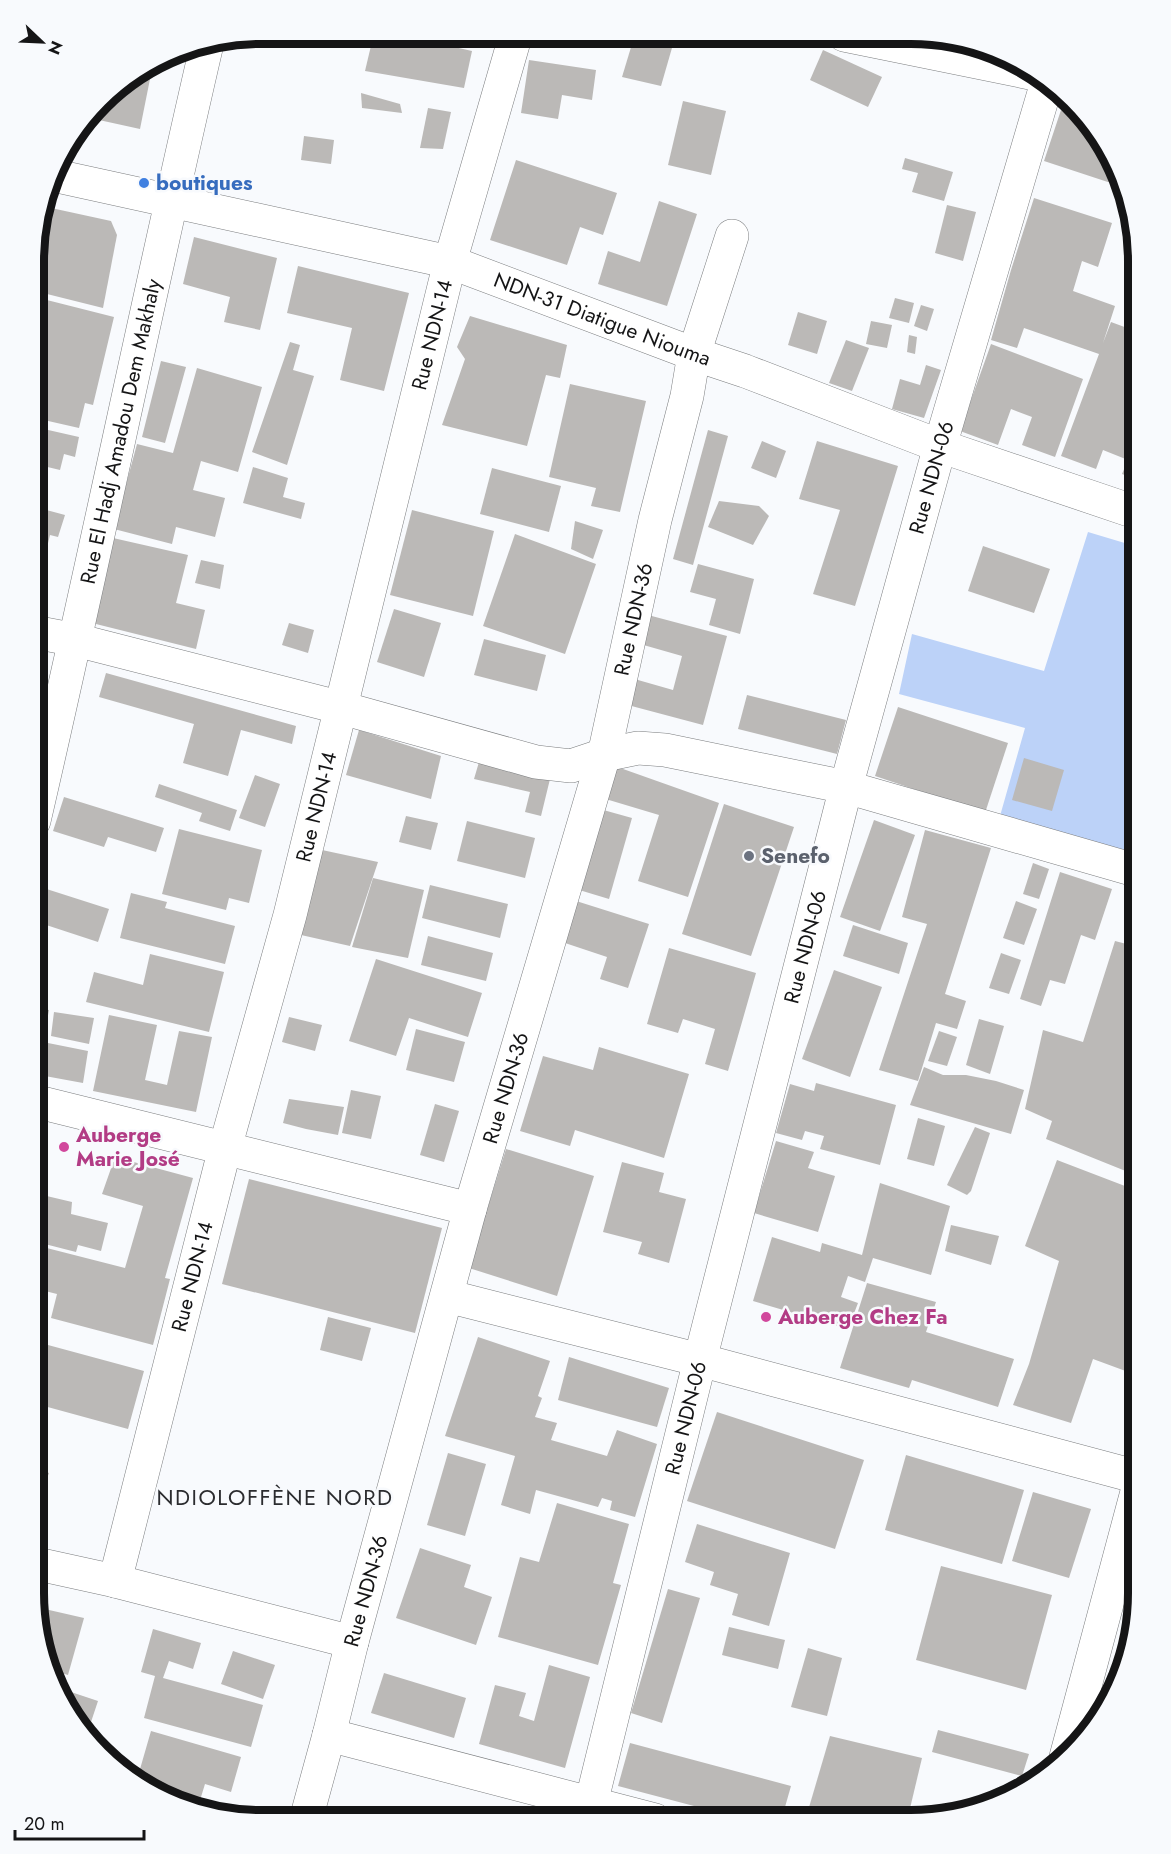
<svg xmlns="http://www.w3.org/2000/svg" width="1171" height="1854" font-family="Jost,sans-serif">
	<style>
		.green { fill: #bcd2f8 }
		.building { fill: #bbb9b7 }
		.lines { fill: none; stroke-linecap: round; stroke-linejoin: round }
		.minor-casing { stroke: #7b7d7f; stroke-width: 34 }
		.minor { stroke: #fff; stroke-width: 33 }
		.shop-dot { fill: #3f7fe0; stroke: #f8fafd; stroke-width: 2 }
		.worship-dot { fill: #6b7280; stroke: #f8fafd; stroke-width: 2 }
		.hotel-dot { fill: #d1479c; stroke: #f8fafd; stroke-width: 2 }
		.labels { text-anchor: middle; stroke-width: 5; stroke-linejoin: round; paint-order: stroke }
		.shop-label { font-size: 21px; font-weight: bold; fill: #366cbe; stroke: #f8fafd; text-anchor: start }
		.street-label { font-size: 21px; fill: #151516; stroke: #f8fafd }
		.worship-label { font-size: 21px; font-weight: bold; fill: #5b616d; stroke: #f8fafd; text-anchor: start }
		.hotel-label { font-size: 21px; font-weight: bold; fill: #b23c85; stroke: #f8fafd; text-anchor: start }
		.neighbourhood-label { font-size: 22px; letter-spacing: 1.5px; fill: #2b2c2f; stroke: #f8fafd }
		.rim { fill: none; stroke: #151516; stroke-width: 8 }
	</style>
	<rect width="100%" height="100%" fill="#f8fafd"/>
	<path class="green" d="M1088,532l50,15v311l-138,-42 25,-88 -126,-34 13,-60 132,37z"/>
	<g class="building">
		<path d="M374,33h18l80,18 -8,37 -99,-17z"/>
		<path d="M635,34h41l-15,52 -39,-9z"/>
		<path d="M823,50l59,27 -14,30 -58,-27z"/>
		<path d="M165,55l-3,16 -10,-2 -12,60 -41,-9 5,-22 6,-8z"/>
		<path d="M529,60l67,10 -4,30 -30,-5 -4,24 -37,-6z"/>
		<path d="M361,93l39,11 2,9 -40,-5z"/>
		<path d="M683,101l43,10 -15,64 -43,-10z"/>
		<path d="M428,108l23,4 -8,37 -23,-1z"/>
		<path d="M1061,110l27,8 3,4 30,51 2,14 -79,-26z"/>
		<path d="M85,122l-10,33 -12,-4z"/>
		<path d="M304,136l30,4 -3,24 -30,-4z"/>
		<path d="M905,158l48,14 -9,29 -32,-9 6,-19 -16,-4z"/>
		<path d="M516,160l101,33 -14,42 -23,-8 -13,38 -77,-25z"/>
		<path d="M1034,198l78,25 -14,44 -16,-6 -9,30 42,15 -12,37 8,-21 27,10v148l-16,-6 6,-14 -25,-10 -7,19 -35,-13 38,-102 -75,-26 -7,20 -26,-8 20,-70z"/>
		<path d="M659,201l38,13 -30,92 -69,-22 10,-33 32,11z"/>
		<path d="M947,205l29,7 -13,49 -28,-8z"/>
		<path d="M42,206l69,15 6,14 -14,73 -68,-17v-60z"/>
		<path d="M194,237l83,21 -17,72 -36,-8 6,-25 -47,-13z"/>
		<path d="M298,266l111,27 -25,98 -44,-11 12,-52 -65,-15z"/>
		<path d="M35,297l79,20 -21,88 -8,-2 -6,25 -44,-10z"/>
		<path d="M895,298l19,5 -5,20 -20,-5z"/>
		<path d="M921,305l13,4 -7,22 -13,-5z"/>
		<path d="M798,312l29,9 -10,33 -29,-9z"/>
		<path d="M470,316l97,29 -7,33 -14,-3 -19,71 -85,-21 23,-66 -8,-12z"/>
		<path d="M871,321l21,4 -5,23 -21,-4z"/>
		<path d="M909,335l8,2 -2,17 -8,-2z"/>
		<path d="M846,340l23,8 -17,43 -23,-8z"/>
		<path d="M290,342l10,3 -7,25 21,6 -27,89 -35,-13z"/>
		<path d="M991,344l92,35 -28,78 -33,-12 10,-28 -21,-8 -13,36 -38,-14z"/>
		<path d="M161,361l25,6 -21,76 -23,-6z"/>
		<path d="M926,365l15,5 -17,48 -32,-9 8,-30 20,6z"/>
		<path d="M197,368l65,19 -24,85 -37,-11 -8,29 32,8 -10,39 -39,-10 -4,17 -58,-15 23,-85 36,9z"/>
		<path d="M570,384l76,17 -26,111 -29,-6 5,-18 -47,-11z"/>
		<path d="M35,427l44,10 -4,20 -11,-3 -4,16 -25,-6z"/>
		<path d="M708,430l20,6 -35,129 -20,-6z"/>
		<path d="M762,441l24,10 -10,27 -25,-10z"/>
		<path d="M817,441l81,25 -43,140 -42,-12 27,-84 -41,-11z"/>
		<path d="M253,467l35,11 -5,19 22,6 -4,16 -58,-16z"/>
		<path d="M492,468l69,18 -12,46 -69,-18z"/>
		<path d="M35,485l10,3 -6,20 26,7 -7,22 -8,-2 -15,62z"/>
		<path d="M719,501l40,5 10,10 -16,29 -45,-18z"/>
		<path d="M412,510l82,21 -21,85 -83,-21z"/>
		<path d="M575,521l28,9 -10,29 -22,-10z"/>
		<path d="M515,534l81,30 -31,90 -82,-28z"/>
		<path d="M113,538l75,17 -12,48 29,7 -9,39 -104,-26z"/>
		<path d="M983,546l67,23 -16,44 -66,-22z"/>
		<path d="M201,560l23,5 -4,24 -25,-6z"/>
		<path d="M698,564l56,15 -14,55 -31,-9 7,-26 -26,-7z"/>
		<path d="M394,609l47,14 -17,54 -47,-15z"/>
		<path d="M648,615l79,21 -24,89 -79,-21 7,-26 42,12 9,-34 -42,-12z"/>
		<path d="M289,623l25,7 -6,23 -26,-8z"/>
		<path d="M484,639l62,16 -9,36 -63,-16z"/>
		<path d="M106,673l190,53 -4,18 -51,-14 -13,46 -45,-13 11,-39 -95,-27z"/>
		<path d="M747,695l99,25 -9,34 -99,-25z"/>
		<path d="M898,707l110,36 -23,70 -110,-37z"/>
		<path d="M359,730l82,26 -10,43 -85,-24z"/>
		<path d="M1024,758l40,12 -12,41 -40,-11z"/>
		<path d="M479,762l71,17 -9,37 -16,-4 5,-20 -56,-13z"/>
		<path d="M609,764l110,39 -31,94 -50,-16 21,-66 -60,-18z"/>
		<path d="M255,775l25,9 -15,43 -26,-9z"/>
		<path d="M159,784l78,26 -7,21 -31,-10 3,-8 -47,-16z"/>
		<path d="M64,797l100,31 -8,24 -48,-15 -4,10 -51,-16z"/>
		<path d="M724,804l70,23 -43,129 -69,-22z"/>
		<path d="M589,806l43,12 -23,81 -43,-13z"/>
		<path d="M406,816l32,7 -7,27 -32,-8z"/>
		<path d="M874,820l41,15 -35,96 -40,-14z"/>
		<path d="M467,821l68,17 -10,40 -68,-17z"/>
		<path d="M179,829l83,21 -13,53 -20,-5 -3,12 -64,-16z"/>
		<path d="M925,830l66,18 -46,146 21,7 -9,28 -21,-6 -18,58 -39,-11 48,-146 -25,-7z"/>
		<path d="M322,850l56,12 -28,84 -49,-11z"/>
		<path d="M1033,863l16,6 -10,30 -16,-5z"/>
		<path d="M1060,872l52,17 -17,51 -14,-5 -16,49 -15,-4 -9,26 -21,-7z"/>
		<path d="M373,878l51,12 -16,68 -56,-11z"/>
		<path d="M34,885l75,24 -11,33 -64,-21z"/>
		<path d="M430,885l78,19 -8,34 -78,-20z"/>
		<path d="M131,893l36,9 -2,6 70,18 -10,38 -105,-26z"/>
		<path d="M573,900l76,24 -21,64 -28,-9 7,-22 -48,-16z"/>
		<path d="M1016,901l21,8 -13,36 -21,-7z"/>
		<path d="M853,925l55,18 -9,31 -56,-18z"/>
		<path d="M428,936l65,17 -7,28 -65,-16z"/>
		<path d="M1115,941l23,6v229l-92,-37 6,-18 -27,-12 18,-79 40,12z"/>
		<path d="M669,948l87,25 -28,98 -23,-7 10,-35 -32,-10 -5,14 -31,-9z"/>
		<path d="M1001,953l20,7 -12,34 -20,-6z"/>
		<path d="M150,954l74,18 -15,60 -123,-30 8,-30 49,13z"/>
		<path d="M376,959l106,34 -14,44 -59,-19 -13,38 -47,-15z"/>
		<path d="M834,970l48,17 -32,90 -48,-18z"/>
		<path d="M34,1008l15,2 -6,32 45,9 -5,32 -49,-9z"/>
		<path d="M54,1012l40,6 -5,26 -38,-8z"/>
		<path d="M109,1015l48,10 -12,55 22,5 12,-54 33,6 -16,75 -103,-21z"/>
		<path d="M289,1017l33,8 -7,26 -33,-9z"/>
		<path d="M979,1019l25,7 -14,48 -24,-9z"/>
		<path d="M416,1029l49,13 -11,40 -48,-12z"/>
		<path d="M939,1031l18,6 -10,29 -19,-5z"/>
		<path d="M599,1047l90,27 -25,84 -89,-28 -5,16 -50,-15 23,-75 50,14z"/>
		<path d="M924,1067l19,8h23l30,6 28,9 -13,44 -101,-29z"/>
		<path d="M816,1083l80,22 -16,60 -60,-16 4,-13 -19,-5 -3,9 -26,-7 14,-49 24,7z"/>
		<path d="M351,1090l30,6 -10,43 -29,-6z"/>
		<path d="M289,1099l55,8 -6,28 -32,-6 -23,-6z"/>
		<path d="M435,1104l24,7 -15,51 -24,-7z"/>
		<path d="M918,1118l27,8 -11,40 -27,-7z"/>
		<path d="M975,1127l15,6 -19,58 -4,4 -20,-10z"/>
		<path d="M776,1141l38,11 -6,16 27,8 -17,56 -64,-19z"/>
		<path d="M506,1149l88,27 -37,120 -88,-28z"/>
		<path d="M115,1157l78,21 -28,100 5,1 -17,66 -102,-27 6,-24 -24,-6 2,-43 90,23 18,-62 -41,-12z"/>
		<path d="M1057,1160l81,31v63l-12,31 12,5v62l-7,21 -38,-14 -22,64 -58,-18 16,-41 30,-103 -34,-15z"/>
		<path d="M622,1162l42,11 -5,19 27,7 -17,64 -31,-9 4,-12 -39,-10z"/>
		<path d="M249,1179l193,49 -27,105 -193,-49z"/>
		<path d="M880,1183l70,23 -19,69 -58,-17 -8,24 -17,-6 -7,21 17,6 -10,26 -95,-28 19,-64 48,15 2,-9 40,12z"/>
		<path d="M34,1193l38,9 -1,12 37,9 -7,28 -23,-6 -2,7 -43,-11z"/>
		<path d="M951,1225l48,11 -8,29 -46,-14z"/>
		<path d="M867,1283l69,19 -10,30 88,27 -16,48 -86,-27 -3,8 -69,-20z"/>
		<path d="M328,1317l43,11 -9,33 -42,-11z"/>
		<path d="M478,1337l72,24 -12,35 4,2 -7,19 22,6 -6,17 56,16 10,-26 40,14 -22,73 -25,-7 2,-9 -10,-3 -4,9 -62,-17 -6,24 -29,-9 14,-49 -70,-20z"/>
		<path d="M48,1345l96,26 -16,58 -95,-26v-50l10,2z"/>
		<path d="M569,1357l100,31 -12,39 -99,-27z"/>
		<path d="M717,1412l147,48 -29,89 -148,-48z"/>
		<path d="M448,1453l38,11 -21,72 -38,-11z"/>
		<path d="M906,1455l118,35 -22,74 -117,-34z"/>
		<path d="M33,1467l16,6 -12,31 -4,-1z"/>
		<path d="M1033,1492l58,17 -22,69 -57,-17z"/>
		<path d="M557,1503l72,21 -16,59 8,2 -23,80 -100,-28 22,-80 19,5z"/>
		<path d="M697,1524l93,29 -21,73 -37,-11 6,-21 -28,-9 4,-13 -29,-10z"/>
		<path d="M420,1548l51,17 -7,22 28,10 -16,48 -80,-27z"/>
		<path d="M941,1566l111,29 -26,95 -110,-30z"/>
		<path d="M668,1589l32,9 -38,125 -31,-10z"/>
		<path d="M36,1607l48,11 -16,57 -20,-6z"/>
		<path d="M729,1627l56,13 -7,29 -56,-14z"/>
		<path d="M153,1629l48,14 -8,26 -24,-8 -6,17 100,27 -12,42 -107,-29 11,-42 -14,-4z"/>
		<path d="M808,1648l34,10 -15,58 -36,-9z"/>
		<path d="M233,1651l42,14 -12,34 -42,-15z"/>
		<path d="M549,1665l41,12 -25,91 -86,-24 16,-59 31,8 -7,23 15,5z"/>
		<path d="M384,1673l82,25 -12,40 -83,-25z"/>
		<path d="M50,1680l15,4 -4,15 -11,-18z"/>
		<path d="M68,1691l30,10 -7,21 -3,-2 -4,16 -20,-32z"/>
		<path d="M938,1730l91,24 -7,22 -90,-24z"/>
		<path d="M151,1731l90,26 -10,35 -26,-8 -8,26 -23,-6 -14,-8 3,-13 -25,-7z"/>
		<path d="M830,1736l92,22 -15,63h-102z"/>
		<path d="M630,1743l161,43 -10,35h-30l-133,-35z"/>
	</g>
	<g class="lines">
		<defs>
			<g id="minor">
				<path d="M844,35l196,40"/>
				<path id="s1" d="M52,175l398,87 244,92 51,17 195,75 198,67"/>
				<path d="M34,632l42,8 266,68 194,54 35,4 33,-11 34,-7 27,2 181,37 292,84"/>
				<path id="s2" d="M34,821c60,-259 113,-519 173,-777"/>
				<path d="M34,1101l436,108"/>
				<path d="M447,1296l253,64 438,117"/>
				<path d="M33,1563l82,18 237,61"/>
				<path id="s3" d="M115,1581l110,-433 65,-233 160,-653 66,-228"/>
				<path d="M329,1735l326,85"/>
				<path d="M1066,1757l72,-269"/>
				<path id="s4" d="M306,1819l23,-84 23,-93 118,-433 134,-454 51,-235 32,-124 7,-42 38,-118"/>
				<path id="s5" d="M587,1820l113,-460 146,-573 94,-341 108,-367"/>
			</g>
		</defs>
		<use href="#minor" class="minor-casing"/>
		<use href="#minor" class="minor"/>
	</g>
	<circle class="shop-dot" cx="144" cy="183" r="6"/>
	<circle class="worship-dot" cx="749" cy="856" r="6"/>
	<g class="hotel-dot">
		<circle cx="64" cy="1147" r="6"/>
		<circle cx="766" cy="1317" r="6"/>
	</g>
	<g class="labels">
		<g class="shop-label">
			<text x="156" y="190">boutiques</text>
		</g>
		<g class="street-label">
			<text dy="7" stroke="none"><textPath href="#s1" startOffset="570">NDN-31 Diatigue Niouma</textPath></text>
			<text dy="7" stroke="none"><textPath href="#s3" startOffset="1286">Rue NDN-14</textPath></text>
			<text dy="7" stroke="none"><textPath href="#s2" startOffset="399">Rue El Hadj Amadou Dem Makhaly</textPath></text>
			<text dy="7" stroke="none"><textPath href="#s5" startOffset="1386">Rue NDN-06</textPath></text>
			<text dy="7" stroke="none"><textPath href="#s4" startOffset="1244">Rue NDN-36</textPath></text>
			<text dy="7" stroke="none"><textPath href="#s3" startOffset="800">Rue NDN-14</textPath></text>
			<text dy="7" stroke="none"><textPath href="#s5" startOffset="900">Rue NDN-06</textPath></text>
			<text dy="7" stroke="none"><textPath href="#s4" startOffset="758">Rue NDN-36</textPath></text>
			<text dy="7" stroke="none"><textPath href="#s3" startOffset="314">Rue NDN-14</textPath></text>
			<text dy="7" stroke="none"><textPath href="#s5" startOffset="414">Rue NDN-06</textPath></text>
			<text dy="7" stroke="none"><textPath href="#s4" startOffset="236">Rue NDN-36</textPath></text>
		</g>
		<g class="worship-label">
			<text x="761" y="863">Senefo</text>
		</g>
		<g class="hotel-label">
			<text x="76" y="1142">Auberge<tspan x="76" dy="24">Marie José</tspan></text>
			<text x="778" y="1324">Auberge Chez Fa</text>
		</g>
		<g class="neighbourhood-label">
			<text x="275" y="1505">NDIOLOFFÈNE NORD</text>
		</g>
	</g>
	<path d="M0 0H1171V1854H0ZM261 44H911A217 217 0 0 1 1128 261V1593A217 217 0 0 1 911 1810H261A217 217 0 0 1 44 1593V261A217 217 0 0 1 261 44Z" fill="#f8fafd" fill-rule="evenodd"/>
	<path class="rim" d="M261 44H911A217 217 0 0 1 1128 261V1593A217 217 0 0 1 911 1810H261A217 217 0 0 1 44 1593V261A217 217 0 0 1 261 44Z"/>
	<g transform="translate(42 42) rotate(113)" stroke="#f8fafd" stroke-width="4.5" paint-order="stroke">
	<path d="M0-4.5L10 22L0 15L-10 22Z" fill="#151516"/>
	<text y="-9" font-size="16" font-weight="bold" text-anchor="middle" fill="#151516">N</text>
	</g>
	<path d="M15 1830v9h129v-9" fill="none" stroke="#151516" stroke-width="3"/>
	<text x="24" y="1830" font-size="18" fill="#151516" stroke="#f8fafd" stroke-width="4.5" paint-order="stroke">20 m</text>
</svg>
